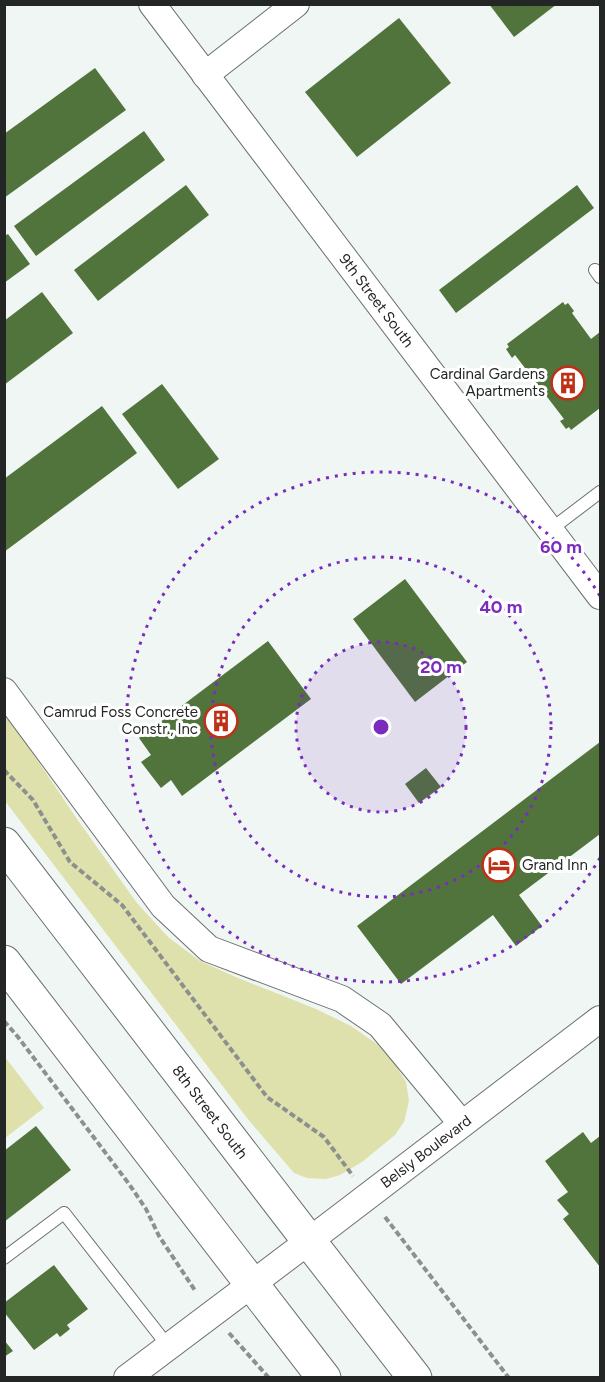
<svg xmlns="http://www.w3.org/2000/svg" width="605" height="1382" font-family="Figtree,sans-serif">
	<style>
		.green { fill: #dee1ac }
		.building { fill: #50743c }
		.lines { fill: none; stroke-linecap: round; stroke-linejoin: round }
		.service-casing { stroke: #6b716d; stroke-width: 14 }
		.minor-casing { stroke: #6b716d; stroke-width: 28 }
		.primary-casing { stroke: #6b716d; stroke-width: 35 }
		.path { stroke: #8c918e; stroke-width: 4; stroke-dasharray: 6 3; stroke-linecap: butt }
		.service { stroke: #fff; stroke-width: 12 }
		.minor { stroke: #fff; stroke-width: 26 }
		.primary { stroke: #fff; stroke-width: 33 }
		.ring { fill: none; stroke: #7b2cbf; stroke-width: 3; stroke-dasharray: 3 6 }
		.labels { text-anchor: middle; stroke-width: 6; stroke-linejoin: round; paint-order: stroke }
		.street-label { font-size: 15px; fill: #232624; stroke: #fff }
		.poi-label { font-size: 15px; fill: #232624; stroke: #fff; text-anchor: end }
		.centre { fill: #7b2cbf; stroke: #fff; stroke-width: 3 }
		.ring-label { font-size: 18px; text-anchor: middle; font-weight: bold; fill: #7b2cbf; stroke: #fff; stroke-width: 6; stroke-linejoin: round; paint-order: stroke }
	</style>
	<rect width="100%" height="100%" fill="#f0f6f3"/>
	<g class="green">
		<path d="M5,712l72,107 60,84 31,34 32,24 38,17 78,31 35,17 26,18 18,20 11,18 3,19 -5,21 -9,13 -33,27 -22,13 -14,4 -19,-1 -13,-5 -47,-55 -242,-317z"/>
		<path d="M5,1057l39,51 -39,30z"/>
	</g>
	<g class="building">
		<path d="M489,4h68l-43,33z"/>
		<path d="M399,18l52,65 -94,74 -52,-65z"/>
		<path d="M95,68l31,42 -122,88v-64z"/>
		<path d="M144,131l21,29 -129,96 -22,-30z"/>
		<path d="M186,185l23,30 -111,86 -24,-31z"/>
		<path d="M577,185l17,23 -138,105 -17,-23z"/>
		<path d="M8,234l22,30 -26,19v-47z"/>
		<path d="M42,292l31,41 -69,52v-64z"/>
		<path d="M563,302l2,3 3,-2 6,8 -2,2 19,26 9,-7v17l-1,1 1,1v57l-29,22 -2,-3 -3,2 -6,-8 4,-2 -49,-64 -3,3 -6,-9 3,-2 -2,-3z"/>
		<path d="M162,384l57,75 -41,30 -56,-75z"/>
		<path d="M102,406l35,47 -133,99v-73z"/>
		<path d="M405,579l62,83 -52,40 -62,-83z"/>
		<path d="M268,641l43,58 -129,97 -11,-16 -10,8 -20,-26 10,-7 -12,-17z"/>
		<path d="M600,742v92l-81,61 23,31 -26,20 -23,-31 -92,69 -44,-58z"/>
		<path d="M426,768l15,19 -22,16 -14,-19z"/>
		<path d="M36,1126l35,44 -67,52v-71z"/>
		<path d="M583,1132l8,11 9,-7v131l-37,-48 6,-5 -12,-14 11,-8 -23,-31z"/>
		<path d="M54,1265l34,44 -21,16 3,4 -10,8 -3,-4 -23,17 -30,-38v-9z"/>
		<path d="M4,1340l9,11 -9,6z"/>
	</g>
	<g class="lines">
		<defs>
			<g id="service">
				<path d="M595,270l5,7"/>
				<path d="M550,530l50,-38"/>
				<path d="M4,1258l60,-45 104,133"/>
			</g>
			<g id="minor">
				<path id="s1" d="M152,4l448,592"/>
				<path d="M205,75l91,-71"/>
				<path d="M4,691l159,215 46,43 133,50 38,26 82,99"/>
				<path id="s2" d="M127,1378l182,-137 291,-222"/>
			</g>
			<g id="primary">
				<path id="s3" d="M4,844l305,397 106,137"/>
				<path d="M4,962l320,416"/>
			</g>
		</defs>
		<use href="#service" class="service-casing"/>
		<use href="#minor" class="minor-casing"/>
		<use href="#primary" class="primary-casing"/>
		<g class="path">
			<path d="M4,770l29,30 37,62 52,43 145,192 57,40 29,39"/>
			<path d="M4,1021l14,16 111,147 17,25 13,27 37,56"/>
			<path d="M385,1217l124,161"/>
			<path d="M229,1333l40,45"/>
		</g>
		<use href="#service" class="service"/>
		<use href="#minor" class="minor"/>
		<use href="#primary" class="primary"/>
	</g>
	<circle cx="381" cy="727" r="85" fill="#7b2cbf" fill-opacity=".12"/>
	<g class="ring">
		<circle cx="381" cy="727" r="85"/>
		<circle cx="381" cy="727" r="170"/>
		<path d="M600 858A255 255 0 1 1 600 596"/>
	</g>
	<defs>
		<symbol id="building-ring" viewBox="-11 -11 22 22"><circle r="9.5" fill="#fff" stroke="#bd3217" stroke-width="1.5"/><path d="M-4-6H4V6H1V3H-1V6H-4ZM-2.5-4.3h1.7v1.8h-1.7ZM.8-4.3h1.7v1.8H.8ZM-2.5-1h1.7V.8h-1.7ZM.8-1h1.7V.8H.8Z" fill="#bd3217"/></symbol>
		<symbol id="hotel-ring" viewBox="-11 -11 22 22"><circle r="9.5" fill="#fff" stroke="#bd3217" stroke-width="1.5"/><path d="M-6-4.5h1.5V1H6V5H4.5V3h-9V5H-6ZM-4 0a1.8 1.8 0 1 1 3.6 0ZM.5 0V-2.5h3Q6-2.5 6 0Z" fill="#bd3217"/></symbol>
	</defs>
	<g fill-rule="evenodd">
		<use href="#building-ring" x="549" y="364" width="38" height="38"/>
		<use href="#building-ring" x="202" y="702" width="38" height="38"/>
		<use href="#hotel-ring" x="480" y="846" width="38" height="38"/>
	</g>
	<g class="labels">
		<g class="street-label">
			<text dy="5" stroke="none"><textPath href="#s1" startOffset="372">9th Street South</textPath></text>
			<text dy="5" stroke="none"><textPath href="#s3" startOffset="338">8th Street South</textPath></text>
			<text dy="5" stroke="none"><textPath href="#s2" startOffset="375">Belsly Boulevard</textPath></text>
		</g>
		<g class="poi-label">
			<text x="545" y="379">Cardinal Gardens<tspan x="545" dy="17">Apartments</tspan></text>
			<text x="198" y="717">Camrud Foss Concrete<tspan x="198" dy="17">Constr., Inc</tspan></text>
			<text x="522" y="870" text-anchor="start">Grand Inn</text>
		</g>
	</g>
	<circle cx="381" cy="727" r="9" class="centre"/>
	<g class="ring-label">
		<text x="561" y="553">60 m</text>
		<text x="501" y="613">40 m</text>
		<text x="441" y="673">20 m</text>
	</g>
	<rect width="605" height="1382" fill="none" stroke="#232624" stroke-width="12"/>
</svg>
